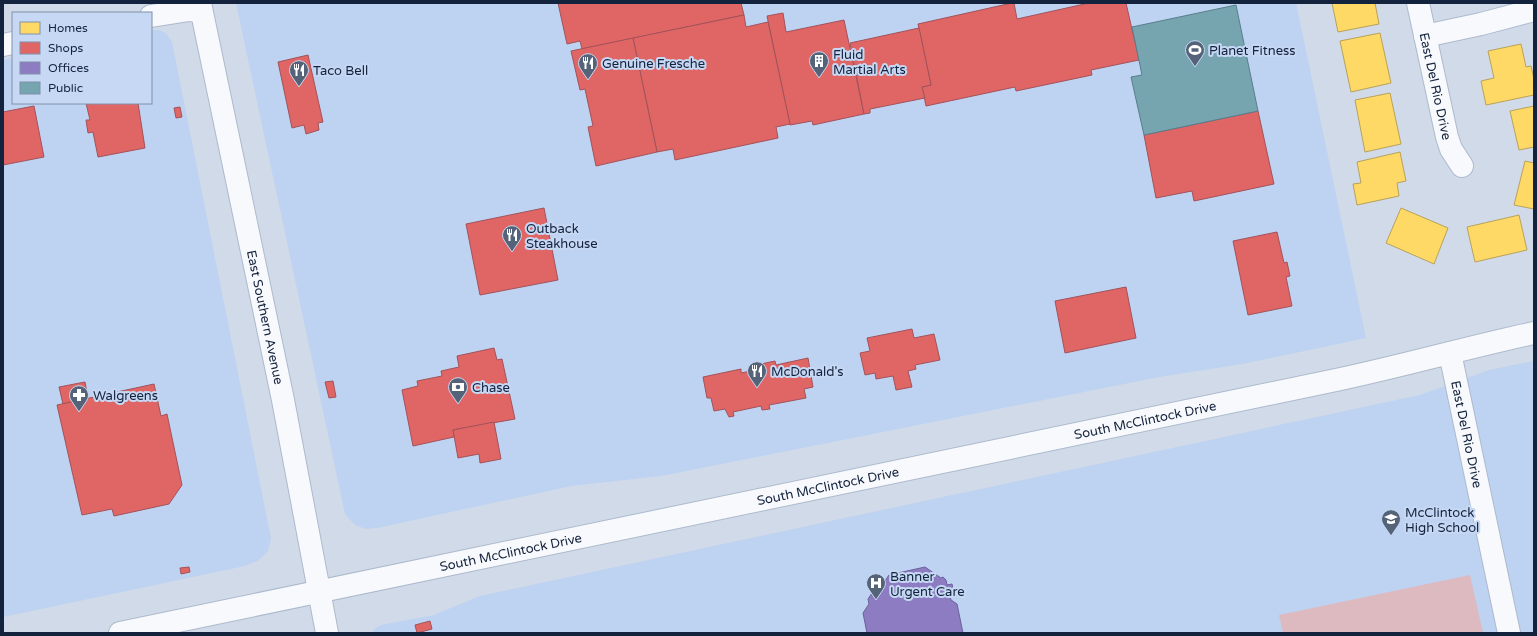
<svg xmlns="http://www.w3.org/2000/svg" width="1537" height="636" font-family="'Varela Round',sans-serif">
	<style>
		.built { fill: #bed2f1 }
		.green { fill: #ddbac0 }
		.homes { fill: #ffd966; stroke: #b8a25a }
		.shops { fill: #e06666; stroke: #a2525a }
		.offices { fill: #8e7cc3; stroke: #69619b }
		.public { fill: #76a5af; stroke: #587e8d }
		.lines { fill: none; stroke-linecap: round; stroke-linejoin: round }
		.minor-casing { stroke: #adbacd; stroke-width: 24 }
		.secondary-casing { stroke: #adbacd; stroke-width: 24 }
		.minor { stroke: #f8f9fc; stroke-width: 22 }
		.secondary { stroke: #f8f9fc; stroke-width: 22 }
		.labels { text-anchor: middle; stroke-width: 4; stroke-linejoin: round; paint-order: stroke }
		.poi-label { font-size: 13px; fill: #13233d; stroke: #c6d8f3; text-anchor: start }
		.street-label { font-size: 13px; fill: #13233d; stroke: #c6d8f3 }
	</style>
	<rect width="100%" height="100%" fill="#d0dae8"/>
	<g class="built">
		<path d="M236,3h1060l70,335 -124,26 -83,13 -498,99 -90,10 -194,42 -11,1 -11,-4 -10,-11z"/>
		<path d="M151,30h8l7,3 6,9 99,497 -3,12 -9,9 -14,6 -242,51v-557l10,-2v45h138z"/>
		<path d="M1534,361v272h-1162l2,-4 7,-4 53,-10 46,-19 940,-201 69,-25z"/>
	</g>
	<path class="green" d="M1470,575l13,58h-200l-4,-18z"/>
	<g class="homes">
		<path d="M1332,3h43l4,21 -41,8z"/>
		<path d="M1380,33l11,50 -40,9 -11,-51z"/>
		<path d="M1521,44l5,23 5,-1 3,13v16l-48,10 -5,-24 13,-3 -6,-27z"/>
		<path d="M1390,93l11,51 -36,8 -10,-52z"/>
		<path d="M1534,106v41l-15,3 -9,-39z"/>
		<path d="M1400,152l6,29 -9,2 2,13 -42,9 -4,-21 8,-1 -4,-21z"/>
		<path d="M1525,161l9,2v46l-20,-4z"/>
		<path d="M1401,208l47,20 -14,36 -48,-21z"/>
		<path d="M1519,215l8,35 -52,12 -8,-35z"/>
	</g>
	<g class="shops">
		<path d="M558,3h183l3,12 -162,34 -2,-8 -13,3z"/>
		<path d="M1012,3h2l3,16 72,-16h37l13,57 -48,10 1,5 -76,16 -1,-4 -89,19 -4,-19 9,-2 -13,-61z"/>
		<path d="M783,13l3,19 58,-12 20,94 -51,11 -1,-4 -22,4 -23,-109z"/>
		<path d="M744,15l2,12 22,-5 22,102 -14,3 2,11 -103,22 -2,-11 -16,3 -24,-114z"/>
		<path d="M919,28l12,57 -9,2 3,11 -55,11v4l-6,1 -14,-71z"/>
		<path d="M633,38l24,114 -61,14 -8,-39 5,-1 -8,-37 -5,1 -9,-39z"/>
		<path d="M308,55l15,67 -5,1 1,7 -13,4 -2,-9 -12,3 -14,-66z"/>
		<path d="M86,103h52l7,45 -47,9 -5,-25 -5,1 -2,-13h4z"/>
		<path d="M34,106l10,51 -41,8v-53z"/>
		<path d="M180,107l2,10 -6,1 -2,-10z"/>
		<path d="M1258,111l16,73 -80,17 -2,-10 -36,7 -12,-63z"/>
		<path d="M544,208l14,72 -78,15 -14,-71z"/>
		<path d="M1277,232l7,31 3,-1 3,14 -4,1 6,29 -44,9 -15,-74z"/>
		<path d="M1126,287l10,51 -71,15 -10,-52z"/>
		<path d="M912,329l2,9 20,-4 6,26 -25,5 1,4 -8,2 4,16 -16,3 -3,-14 -17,3 -1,-6 -10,2 -5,-22 10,-2 -3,-13z"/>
		<path d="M494,348l3,12 5,-1 13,60 -62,11 1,7 -41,9 -11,-56 16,-4 -1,-5 25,-5 -1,-5 18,-4 -2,-11z"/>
		<path d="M808,358l5,29 -9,2 2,9 -37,7 1,4 -8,1 -1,-4 -28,6 1,4 -5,1 -4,-8 -11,2 -3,-13h-4l-4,-21 38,-8v4l20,-4v-5l14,-3 1,4z"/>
		<path d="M333,381l3,16 -7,1 -4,-16z"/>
		<path d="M85,382l3,17 -25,5 -4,-17z"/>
		<path d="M154,384l7,32 6,-2 15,71 -13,19 -55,12 -2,-7 -30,6 -25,-110z"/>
		<path d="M494,422l7,37 -21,4 -1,-9 -21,4 -5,-28z"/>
		<path d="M189,567l1,5 -9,2 -1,-6z"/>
		<path d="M430,621l2,8 -15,4 -2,-8z"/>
	</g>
	<path class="offices" d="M925,567l16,11 2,-1 3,3 1,5 5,-1 2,10 -4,3 1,3 6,4 6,29h-96l-4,-20 6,-9 -1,-5 4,-6 7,-3 10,-15z"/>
	<path class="public" d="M1236,5l22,106 -114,24 -13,-58 11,-2 -10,-48z"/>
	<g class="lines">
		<defs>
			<g id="minor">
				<path id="s1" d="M1418,3l29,134 4,12 11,17"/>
				<path d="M151,16l38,-6 12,1"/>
				<path d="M1425,36l56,-12 53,-14"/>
				<path d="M3,45l10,-2"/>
				<path id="s2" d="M1450,353l59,280"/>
			</g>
			<g id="secondary">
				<path id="s3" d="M200,3l83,397 44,233"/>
				<path id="s4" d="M120,633l1216,-253c67,-14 132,-33 198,-47"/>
			</g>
		</defs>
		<use href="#minor" class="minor-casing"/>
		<use href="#secondary" class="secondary-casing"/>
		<use href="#minor" class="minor"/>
		<use href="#secondary" class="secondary"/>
	</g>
	<defs>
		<symbol id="stadium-pin" viewBox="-11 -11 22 30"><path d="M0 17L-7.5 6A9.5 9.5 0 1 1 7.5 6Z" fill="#556379" stroke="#c6d8f3"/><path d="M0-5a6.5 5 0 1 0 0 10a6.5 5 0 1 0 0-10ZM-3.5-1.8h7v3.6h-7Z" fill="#fff"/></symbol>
		<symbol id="building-pin" viewBox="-11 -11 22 30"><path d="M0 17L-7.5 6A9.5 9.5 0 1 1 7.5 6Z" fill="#556379" stroke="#c6d8f3"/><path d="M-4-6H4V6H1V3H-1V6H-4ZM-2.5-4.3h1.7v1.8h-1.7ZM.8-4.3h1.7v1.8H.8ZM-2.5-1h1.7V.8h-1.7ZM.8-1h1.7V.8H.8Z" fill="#fff"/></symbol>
		<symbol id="restaurant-pin" viewBox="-11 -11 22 30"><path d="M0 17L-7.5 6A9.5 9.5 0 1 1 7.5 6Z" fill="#556379" stroke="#c6d8f3"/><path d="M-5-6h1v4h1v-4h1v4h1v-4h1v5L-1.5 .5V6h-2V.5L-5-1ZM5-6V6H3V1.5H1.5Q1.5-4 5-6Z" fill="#fff"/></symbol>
		<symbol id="bank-pin" viewBox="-11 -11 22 30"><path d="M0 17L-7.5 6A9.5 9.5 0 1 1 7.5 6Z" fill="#556379" stroke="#c6d8f3"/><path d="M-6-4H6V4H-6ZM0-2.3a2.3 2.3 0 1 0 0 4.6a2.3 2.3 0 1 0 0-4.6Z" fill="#fff"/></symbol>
		<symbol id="pharmacy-pin" viewBox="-11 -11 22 30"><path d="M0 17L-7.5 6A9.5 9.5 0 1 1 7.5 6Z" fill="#556379" stroke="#c6d8f3"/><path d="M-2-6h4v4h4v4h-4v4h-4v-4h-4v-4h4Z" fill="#fff"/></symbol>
		<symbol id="school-pin" viewBox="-11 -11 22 30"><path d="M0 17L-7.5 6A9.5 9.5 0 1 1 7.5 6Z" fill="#556379" stroke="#c6d8f3"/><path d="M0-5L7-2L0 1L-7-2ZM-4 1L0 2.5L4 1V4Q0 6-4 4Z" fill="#fff"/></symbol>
		<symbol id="hospital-pin" viewBox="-11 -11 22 30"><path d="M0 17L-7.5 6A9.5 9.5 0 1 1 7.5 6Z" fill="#556379" stroke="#c6d8f3"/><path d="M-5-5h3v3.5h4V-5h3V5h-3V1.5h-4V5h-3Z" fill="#fff"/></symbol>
	</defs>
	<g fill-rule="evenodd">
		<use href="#stadium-pin" x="1184" y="39" width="22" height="30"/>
		<use href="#building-pin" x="808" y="50" width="22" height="30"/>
		<use href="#restaurant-pin" x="577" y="52" width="22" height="30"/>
		<use href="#restaurant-pin" x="288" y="59" width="22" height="30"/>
		<use href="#restaurant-pin" x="501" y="224" width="22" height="30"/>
		<use href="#restaurant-pin" x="746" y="360" width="22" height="30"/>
		<use href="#bank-pin" x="447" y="376" width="22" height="30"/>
		<use href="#pharmacy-pin" x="68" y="384" width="22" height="30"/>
		<use href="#school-pin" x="1380" y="508" width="22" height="30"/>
		<use href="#hospital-pin" x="865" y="572" width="22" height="30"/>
	</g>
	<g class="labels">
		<g class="poi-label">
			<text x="1209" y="55">Planet Fitness</text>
			<text x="833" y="59">Fluid<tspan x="833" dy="15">Martial Arts</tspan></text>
			<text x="602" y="68">Genuine Fresche</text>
			<text x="313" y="75">Taco Bell</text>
			<text x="526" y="233">Outback<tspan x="526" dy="15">Steakhouse</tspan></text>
			<text x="771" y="376">McDonald's</text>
			<text x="472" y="392">Chase</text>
			<text x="93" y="400">Walgreens</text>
			<text x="1405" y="517">McClintock<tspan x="1405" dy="15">High School</tspan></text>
			<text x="890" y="581">Banner<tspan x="890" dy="15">Urgent Care</tspan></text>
		</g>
		<g class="street-label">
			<text dy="5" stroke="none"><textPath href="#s1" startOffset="85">East Del Rio Drive</textPath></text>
			<text dy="5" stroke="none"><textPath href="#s3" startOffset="321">East Southern Avenue</textPath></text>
			<text dy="5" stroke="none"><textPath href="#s4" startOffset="1047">South McClintock Drive</textPath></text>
			<text dy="5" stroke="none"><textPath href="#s2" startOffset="83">East Del Rio Drive</textPath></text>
			<text dy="5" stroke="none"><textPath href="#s4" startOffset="723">South McClintock Drive</textPath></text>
			<text dy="5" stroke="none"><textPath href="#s4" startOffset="399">South McClintock Drive</textPath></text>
		</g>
	</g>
	<rect width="1537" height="636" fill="none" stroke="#13233d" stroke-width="8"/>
	<rect x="12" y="12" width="140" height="92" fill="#c6d8f3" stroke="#7e90aa"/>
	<rect x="20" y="22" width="20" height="12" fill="#ffd966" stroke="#7e90aa"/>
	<text x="48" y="32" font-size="12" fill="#13233d">Homes</text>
	<rect x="20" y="42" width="20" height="12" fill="#e06666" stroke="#7e90aa"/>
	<text x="48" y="52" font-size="12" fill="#13233d">Shops</text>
	<rect x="20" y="62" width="20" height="12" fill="#8e7cc3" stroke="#7e90aa"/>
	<text x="48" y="72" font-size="12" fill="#13233d">Offices</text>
	<rect x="20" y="82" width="20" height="12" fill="#76a5af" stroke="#7e90aa"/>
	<text x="48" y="92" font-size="12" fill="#13233d">Public</text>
</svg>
